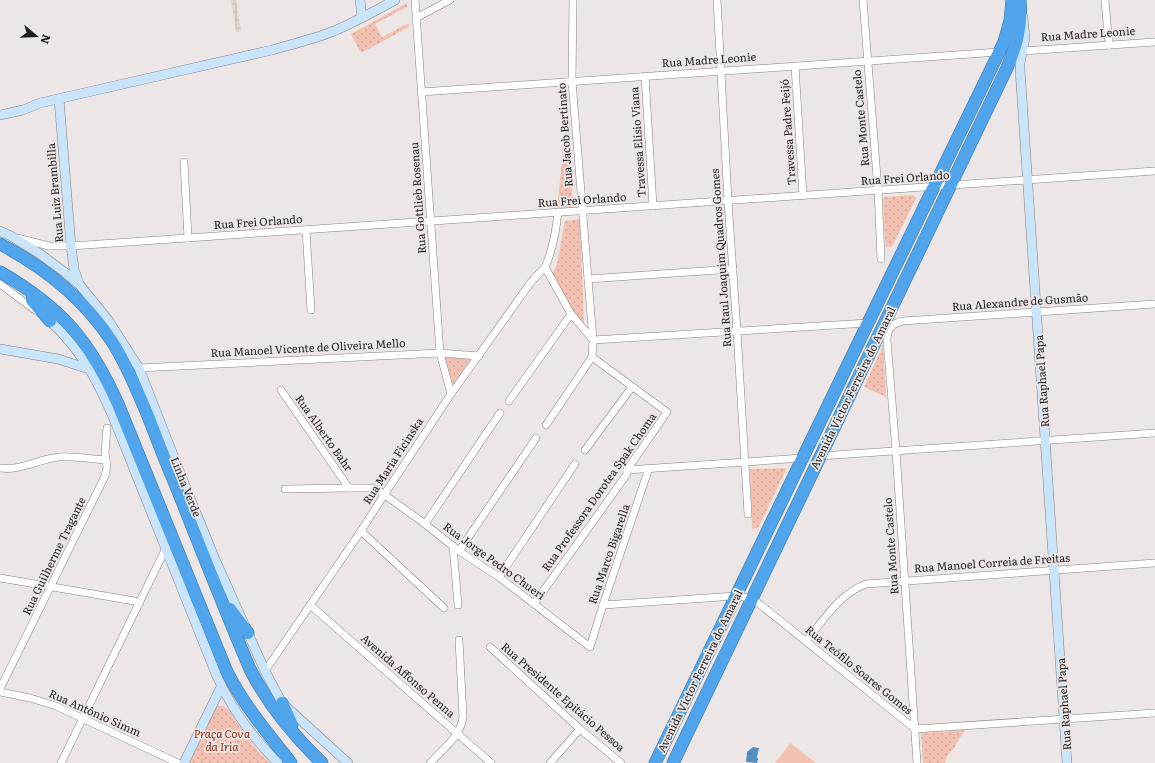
<svg xmlns="http://www.w3.org/2000/svg" width="1155" height="763" font-family="Literata,serif">
	<style>
		.industrial { fill: url(#industrial-grid) }
		.grass { fill: url(#grass-dots) }
		.garden { fill: #f3c1b2 }
		.water { fill: url(#water-ripples) }
		.lines { fill: none; stroke-linecap: round; stroke-linejoin: round }
		.street-casing { stroke: #868281; stroke-width: 8 }
		.secondary-casing { stroke: #868281; stroke-width: 10 }
		.highway-casing { stroke: #3e75a3; stroke-width: 13 }
		.street { stroke: #fff; stroke-width: 7 }
		.secondary { stroke: #cae4f9; stroke-width: 9 }
		.highway { stroke: #4fa4eb; stroke-width: 12 }
		.labels { text-anchor: middle; stroke-width: 3.5; stroke-linejoin: round; paint-order: stroke }
		.street-label { font-size: 11px; fill: #1f1d1d; stroke: #ece7e6 }
		.park-label { font-size: 11px; font-style: italic; fill: #882c0f; stroke: #ece7e6 }
	</style>
	<defs>
		<pattern id="industrial-grid" width="8" height="8" patternUnits="userSpaceOnUse"><rect width="8" height="8" fill="#e5d8d4"/><path d="M0 4h8M4 0v8" fill="none" stroke="#c4b9b6"/></pattern>
		<pattern id="grass-dots" width="8" height="8" patternUnits="userSpaceOnUse"><rect width="8" height="8" fill="#f3c1b2"/><path d="M2 2h.1M6 6h.1" fill="none" stroke="#d0a599" stroke-width="1.8" stroke-linecap="round"/></pattern>
		<pattern id="water-ripples" width="26" height="14" patternUnits="userSpaceOnUse"><rect width="26" height="14" fill="#5490c4"/><path d="M2 4q2-2 4 0t4 0M15 11q2-2 4 0t4 0" fill="none" stroke="#45759f"/></pattern>
	</defs>
	<rect width="100%" height="100%" fill="#ece7e6"/>
	<path class="industrial" d="M231,0h5l5,31 -5,1z"/>
	<g class="grass">
		<path d="M407,3v4l-32,17 7,13 27,-14v4l-48,26 -10,-19z"/>
		<path d="M569,119l4,90 -16,1 9,-90z"/>
		<path d="M913,195l3,3 -24,49h-5l-2,-2 -2,-48z"/>
		<path d="M580,219l4,104 -3,2 -29,-50 5,-11 8,-43z"/>
		<path d="M883,345l3,52 -22,-10z"/>
		<path d="M444,358h27l-18,28z"/>
		<path d="M787,468l-29,60 -6,1 -2,-60z"/>
		<path d="M218,706h5l5,3 17,26 15,18 10,10h-83l28,-55z"/>
		<path d="M965,730c-4,6 -8,12 -11,18 -4,5 -8,8 -9,15h-22l-2,-30z"/>
	</g>
	<path class="garden" d="M790,743l26,20h-41z"/>
	<path class="water" d="M753,747l6,1 -2,9 1,2 -1,4 -11,-1 1,-10z"/>
	<g class="lines">
		<defs>
			<g id="street">
				<path d="M415,0l25,353 11,41"/>
				<path d="M573,0l-1,81 21,259 275,-17"/>
				<path d="M717,0l11,201 9,130 11,183"/>
				<path d="M863,0l15,190 3,69"/>
				<path d="M1105,0l4,45"/>
				<path d="M416,18l34,-18"/>
				<path d="M1023,51l132,-9"/>
				<path d="M795,66l8,130"/>
				<path d="M645,76l8,130"/>
				<path d="M421,92l578,-40"/>
				<path d="M184,162l4,76"/>
				<path d="M306,230l5,80"/>
				<path d="M17,238l32,8h22l1084,-75"/>
				<path d="M588,279l145,-10"/>
				<path d="M0,284l35,26"/>
				<path d="M139,368l301,-15 39,3"/>
				<path d="M281,390l68,98"/>
				<path d="M509,401l62,-87"/>
				<path d="M546,425l46,-68"/>
				<path d="M585,450l47,-63"/>
				<path d="M820,456l335,-23"/>
				<path d="M0,468c20,3 39,-9 59,-11 15,-1 32,2 47,3"/>
				<path d="M627,470l176,-12"/>
				<path d="M285,489l64,-1h23l6,2 47,34 34,27 40,26 91,70 13,-42 46,-137"/>
				<path d="M425,524l75,-111"/>
				<path d="M361,531l83,77"/>
				<path d="M453,546l5,59"/>
				<path d="M459,551l77,-113"/>
				<path d="M499,577l76,-113"/>
				<path d="M0,578l140,24"/>
				<path d="M534,604l93,-130v-4l40,-58 -75,-55 1,-17 -22,-26 -26,-47c8,-17 11,-36 13,-55"/>
				<path d="M310,605l181,158"/>
				<path d="M603,605l133,-9 16,2 163,131 240,-16"/>
				<path d="M806,641c17,-20 34,-48 60,-57l289,-21"/>
				<path d="M490,647l90,82 41,34"/>
				<path d="M265,671l96,-140 23,-36 67,-101 80,-112 14,-15"/>
				<path d="M0,689l105,-213 2,-9 -2,-14 2,-25"/>
				<path d="M0,692l30,6 26,8 122,57"/>
				<path d="M61,763l105,-215"/>
				<path d="M430,763c12,-13 31,-27 33,-46l-4,-77"/>
				<path d="M550,763l30,-34"/>
				<path d="M917,763l-21,-312 -9,-111c0,-11 5,-17 16,-19l252,-17"/>
			</g>
			<g id="secondary">
				<path d="M360,0l2,18"/>
				<path d="M1023,17l2,21 -5,25v6l47,694"/>
				<path d="M59,99l12,147 3,23 5,15"/>
				<path d="M0,115l23,-5 17,-7 232,-53c21,-6 42,-11 62,-19 21,-9 41,-20 61,-31"/>
				<path d="M0,231l11,5 29,18 27,20 12,10 29,36 31,48 47,120 28,69 51,114 17,32 66,60"/>
				<path d="M50,321c15,14 29,31 40,49 23,40 38,86 56,129 23,58 46,116 70,175 15,35 35,62 62,89"/>
				<path d="M0,349l58,10 31,10"/>
				<path d="M184,763l37,-76"/>
			</g>
			<g id="highway">
				<path d="M0,244c44,23 83,54 111,96 15,23 26,50 37,76 9,23 18,47 28,70 24,61 48,122 74,183 18,36 43,66 72,94"/>
				<path d="M0,272c26,15 52,34 72,56 20,23 34,49 46,76l109,268c18,35 40,60 64,91"/>
				<path d="M32,300l18,21"/>
				<path d="M230,609l18,24"/>
				<path d="M282,703l10,22"/>
				<path d="M655,763l349,-721 6,-21 2,-21"/>
				<path d="M673,763l334,-695c10,-24 15,-42 13,-68"/>
			</g>
		</defs>
		<use href="#street" class="street-casing"/>
		<use href="#secondary" class="secondary-casing"/>
		<use href="#highway" class="highway-casing"/>
		<use href="#street" class="street"/>
		<use href="#secondary" class="secondary"/>
		<use href="#highway" class="highway"/>
	</g>
	<g class="labels">
		<g class="street-label">
			<text transform="translate(1088 34) rotate(-4)" y="4">Rua Madre Leonie</text>
			<text transform="translate(709 60) rotate(-4)" y="4">Rua Madre Leonie</text>
			<text transform="translate(861 118) rotate(-95)" y="4">Rua Monte Castelo</text>
			<text transform="translate(788 132) rotate(-94)" y="4">Travessa Padre Feijó</text>
			<text transform="translate(565 135) rotate(-94)" y="4">Rua Jacob Bertinato</text>
			<text transform="translate(638 142) rotate(-94)" y="4">Travessa Elísio Viana</text>
			<text transform="translate(905 178) rotate(-4)" y="4">Rua Frei Orlando</text>
			<text transform="translate(55 193) rotate(-95)" y="4">Rua Luiz Brambilla</text>
			<text transform="translate(418 198) rotate(-94)" y="4">Rua Gottlieb Rosenau</text>
			<text transform="translate(582 200) rotate(-4)" y="4">Rua Frei Orlando</text>
			<text transform="translate(258 222) rotate(-4)" y="4">Rua Frei Orlando</text>
			<text transform="translate(721 258) rotate(-94)" y="4">Rua Raul Joaquim Quadros Gomes</text>
			<text transform="translate(1020 302) rotate(-4)" y="4">Rua Alexandre de Gusmão</text>
			<text transform="translate(308 348) rotate(-3)" y="4">Rua Manoel Vicente de Oliveira Mello</text>
			<text transform="translate(1042 381) rotate(-94)" y="4">Rua Raphael Papa</text>
			<text transform="translate(853 388) rotate(-64)" y="4">Avenida Victor Ferreira do Amaral</text>
			<text transform="translate(324 433) rotate(55)" y="4">Rua Alberto Bahr</text>
			<text transform="translate(393 461) rotate(-57)" y="4">Rua Maria Ficinska</text>
			<text transform="translate(186 487) rotate(68)" y="4">Linha Verde</text>
			<text transform="translate(599 492) rotate(-55)" y="4">Rua Professora Dorotea Spak Choma</text>
			<text transform="translate(891 546) rotate(-94)" y="4">Rua Monte Castelo</text>
			<text transform="translate(609 554) rotate(-71)" y="4">Rua Marco Bigarella</text>
			<text transform="translate(54 556) rotate(-64)" y="4">Rua Guilherme Tragante</text>
			<text transform="translate(494 561) rotate(36)" y="4">Rua Jorge Pedro Chueri</text>
			<text transform="translate(992 563) rotate(-4)" y="4">Rua Manoel Correia de Freitas</text>
			<text transform="translate(859 670) rotate(39)" y="4">Rua Teófilo Soares Gomes</text>
			<text transform="translate(700 671) rotate(-64)" y="4">Avenida Victor Ferreira do Amaral</text>
			<text transform="translate(408 676) rotate(41)" y="4">Avenida Affonso Penna</text>
			<text transform="translate(563 697) rotate(41)" y="4">Rua Presidente Epitácio Pessoa</text>
			<text transform="translate(1064 704) rotate(-94)" y="4">Rua Raphael Papa</text>
			<text transform="translate(95 713) rotate(24)" y="4">Rua Antônio Simm</text>
		</g>
		<g class="park-label">
			<text x="222" y="738">Praça Cova<tspan x="222" dy="13">da Iria</tspan></text>
		</g>
	</g>
	<g transform="translate(36 36) rotate(109)" stroke="#ece7e6" stroke-width="3" paint-order="stroke">
	<path d="M0-3L7 15L0 10L-7 15Z" fill="#1f1d1d"/>
	<text y="-6" font-size="11" font-weight="bold" text-anchor="middle" fill="#1f1d1d">N</text>
	</g>
</svg>
